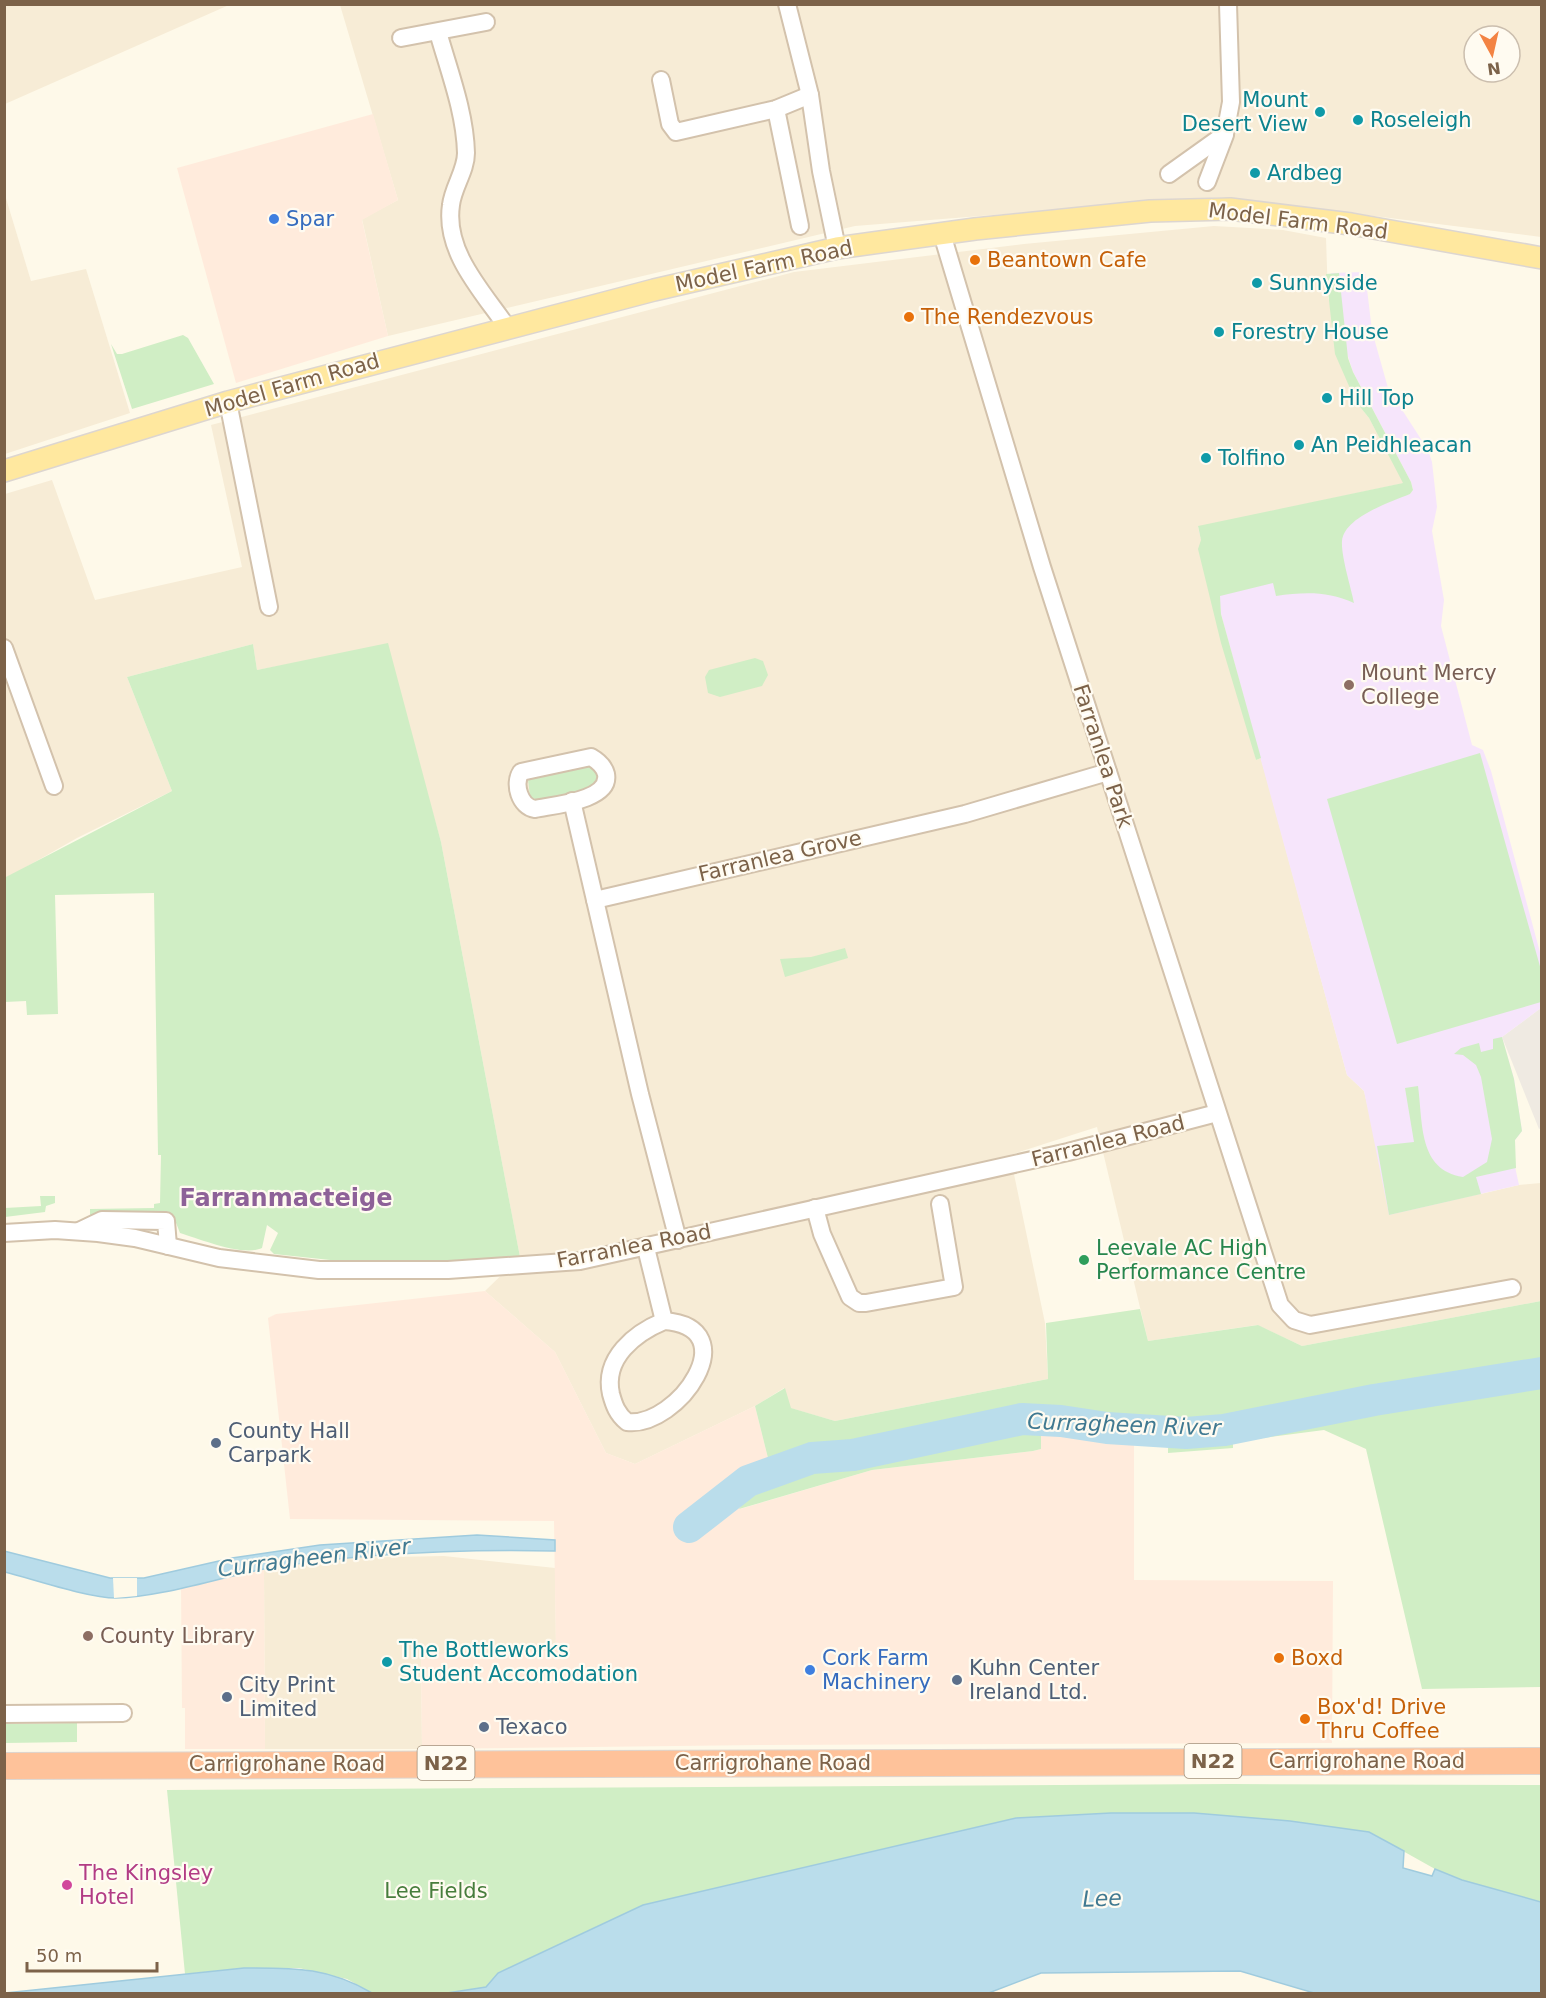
<svg xmlns="http://www.w3.org/2000/svg" width="1546" height="1998" font-family="'DejaVu Sans',sans-serif">
	<style>
		.residential { fill: #f7ecd6; fill-rule: evenodd }
		.commercial { fill: #ffebdc }
		.industrial { fill: #efeae2 }
		.education { fill: #f6e5fb }
		.green { fill: #d0eec5 }
		.water { fill: #baddeb; stroke: #9fcbde; stroke-width: 1.5 }
		.pier { fill: #fef9e9 }
		.lines { fill: none; stroke-linecap: round; stroke-linejoin: round }
		.river { stroke: #baddeb; stroke-width: 32 }
		.minor-casing { stroke: #d3c2ac; stroke-width: 20 }
		.major-casing { stroke: #ddd6d0; stroke-width: 24 }
		.highway-casing { stroke: #ddd6d0; stroke-width: 28 }
		.minor { stroke: #fff; stroke-width: 16 }
		.major { stroke: #ffe89f; stroke-width: 21 }
		.highway { stroke: #fec29a; stroke-width: 26 }
		.culture-dot { fill: #0f9aa8; stroke: #fffbf1; stroke-width: 2 }
		.shop-dot { fill: #3f7fe0; stroke: #fffbf1; stroke-width: 2 }
		.food-dot { fill: #e8710a; stroke: #fffbf1; stroke-width: 2 }
		.education-dot { fill: #8d6e63; stroke: #fffbf1; stroke-width: 2 }
		.leisure-dot { fill: #2e9e5b; stroke: #fffbf1; stroke-width: 2 }
		.service-dot { fill: #5c6f8a; stroke: #fffbf1; stroke-width: 2 }
		.hotel-dot { fill: #d1479c; stroke: #fffbf1; stroke-width: 2 }
		.labels { text-anchor: middle; stroke-width: 4.5; stroke-linejoin: round; paint-order: stroke }
		.shield { fill: #fffbf1; stroke: #a3907b; stroke-width: 1.5 }
		.shield-label { font-size: 20px; font-weight: bold; fill: #7c6249 }
		.culture-label { font-size: 21px; fill: #0d838f; stroke: #fffbf1; text-anchor: start }
		.shop-label { font-size: 21px; fill: #366cbe; stroke: #fffbf1; text-anchor: start }
		.street-label { font-size: 21px; fill: #7c6249; stroke: #fffbf1 }
		.food-label { font-size: 21px; fill: #c56008; stroke: #fffbf1; text-anchor: start }
		.education-label { font-size: 21px; fill: #785e54; stroke: #fffbf1; text-anchor: start }
		.leisure-label { font-size: 21px; fill: #27864d; stroke: #fffbf1; text-anchor: start }
		.service-label { font-size: 21px; fill: #4e5e75; stroke: #fffbf1; text-anchor: start }
		.hotel-label { font-size: 21px; fill: #b23c85; stroke: #fffbf1; text-anchor: start }
		.park-label { font-size: 21px; fill: #477d3c; stroke: #fffbf1 }
		.water-label { font-size: 22px; font-style: italic; fill: #407991; stroke: #fffbf1 }
		.quarter-label { font-size: 24px; font-weight: bold; fill: #8d6198; stroke: #fffbf1 }
	</style>
	<rect width="100%" height="100%" fill="#fef9e9"/>
	<g class="residential">
		<path d="M5,4h224v1l-224,99z"/>
		<path d="M340,5h1201v232l-319,-40 -367,29 -467,110 -26,-117 36,-19zM1474,36h36v36h-36z"/>
		<path d="M5,195l26,86 55,-12 44,144 -125,41z"/>
		<path d="M1214,226l69,4 43,8 2,59 28,105 13,16 35,65 -206,44 58,233 5,-2 86,317 17,16 13,55 104,48 38,-9 22,-2v118l-239,45 -45,-21 -109,16 -51,-214 -87,28 35,168 3,56 -213,42 -45,-13 -6,-20 -29,18 -120,58 -29,-11 -51,-101 -70,-61 35,-34 -79,-415 -55,-196 -129,24 -4,-26 -126,33 45,114 -95,47 -72,41v-385l47,-14 43,120 147,-33 -31,-142 583,-153 230,-28z"/>
		<path d="M444,1556l111,12 1,83 -118,3v4h-17l1,91h-157l-1,-179 77,-12z"/>
	</g>
	<g class="commercial">
		<path d="M373,114l25,86 -36,20 26,116 -152,47 -59,-215z"/>
		<path d="M485,1291l70,61 51,101 29,11 120,-58 15,60 -30,43 132,-39 161,-19 8,-2v-17l93,11v137l199,1 -1,162 -572,2 -338,4 -1,-91h16l1,-4 118,-3 -2,-130 -264,-2 -22,-201 8,-4z"/>
		<path d="M264,1570l1,179h-80v-41h-3l-1,-122z"/>
	</g>
	<path class="industrial" d="M1541,1008v120l-2,1 -37,-92z"/>
	<path class="education" d="M1365,272l7,59 16,57 40,62 4,12 5,45 -5,24 12,69 -3,26 31,119 11,5 8,21 50,185v52l-39,29 12,42 8,52 -7,9 -1,22 5,23 -130,30 -25,-124 -17,-16 -126,-461 -4,-42 -18,-40 211,-38 3,-4 -2,-8 -58,-110 -11,-34 -11,-65z"/>
	<g class="green">
		<path d="M1339,273l9,85 5,14 58,110 2,8 -3,4c-19,8 -66,23 -68,47 -1,16 9,46 12,62 -26,-12 -50,-11 -78,-7l-3,-13 -53,13 1,18 40,144 -5,2 -35,-117 -23,-94 3,-9 -3,-14 205,-43 -34,-65 -13,-16 -21,-48 -9,-80z"/>
		<path d="M183,335l5,3 26,46 -82,25 -21,-65 6,10h5z"/>
		<path d="M388,643l53,199 79,415 -152,7 -94,-10 -4,-4 8,-17 -11,-8 -5,23c-19,9 -62,-9 -82,-15l-7,-18h-83v-6l64,-1v-4l6,-1 1,-48h-3l-4,-262 -99,2 3,119 -31,1 -1,-14 -21,1 -1,-124 168,-87 -45,-114 126,-33 4,26z"/>
		<path d="M755,658l8,3 5,14 -6,11 -42,11 -12,-4 -3,-16 4,-7z"/>
		<path d="M1480,753l61,217v32l-144,42 -70,-245z"/>
		<path d="M585,763l11,6 4,11 -14,10 -48,10 -8,-3 -2,-18z"/>
		<path d="M845,948l3,10 -63,19 -5,-18 31,-2z"/>
		<path d="M1502,1037l12,42 8,52 -7,9 1,28 -40,9 5,17 -92,21 -12,-69 37,-4 -9,-54 13,-2c5,37 0,84 45,91l24,-15 5,-23 -11,-62 -5,-12 -13,-10 -9,-1 7,-6 18,-5 2,9 12,-3v-10z"/>
		<path d="M40,1196h15v7l-9,3 -1,6 -40,5v-9l36,-2z"/>
		<path d="M1541,1301v386l-119,2 -56,-240 -42,-19 -91,12v6l-65,5v-6l-127,-15v17l-8,2 -161,19 -133,39 31,-43 -15,-60 30,-18 6,20 44,13 213,-42 -2,-56 94,-14 8,32 110,-16 44,21z"/>
		<path d="M77,1723v19l-72,1v-19z"/>
		<path d="M1231,1784l310,1v117l-79,-22 -27,-11 -66,-37 -175,-19 -178,5 -373,87 -145,68 -11,14 -40,6h-75l-25,-14 -48,-11h-55l-59,6 -18,-184z"/>
	</g>
	<g class="water">
		<path d="M477,1535l78,5v11c-98,-2 -195,2 -291,18 -47,9 -102,28 -148,29 -28,0 -83,-19 -111,-26l-1,-21 106,27h34l88,-20 88,-13z"/>
		<path d="M1111,1813h83l96,8 79,11 35,19 -1,17 29,8 3,-7 27,11 79,22v91h-227l-74,-22 -199,2 -55,21 -539,-1 39,-6 12,-14 145,-68 373,-87z"/>
		<path d="M244,1968c50,0 84,-1 128,25h-367z"/>
	</g>
	<path class="pier" d="M113,1578h24v18l-23,2z"/>
	<g class="lines">
		<path class="river" d="M689,1527l59,-46 64,-23 41,-3 169,-36 39,2 46,7 79,5 38,-3 150,-30 168,-27"/>
		<defs>
			<g id="minor">
				<path d="M787,4l23,91 11,76 16,77"/>
				<path d="M438,32c11,39 27,80 28,121 0,18 -13,34 -15,52 -7,47 32,87 56,122"/>
				<path d="M401,38l85,-16"/>
				<path d="M661,80l9,44 6,8 100,-23 34,-14"/>
				<path d="M776,109l24,117"/>
				<path d="M1169,174l56,-40 6,-32 -3,-98"/>
				<path d="M1207,182l18,-47"/>
				<path d="M942,234l100,333 238,738 14,15 16,5 202,-37"/>
				<path d="M228,402l41,205"/>
				<path d="M4,648l50,138"/>
				<path d="M591,757c7,4 13,9 15,17 5,27 -53,31 -71,35 -15,-2 -22,-25 -14,-37z"/>
				<path d="M572,801l23,99"/>
				<path d="M815,1208l7,26 28,63 9,6h7l88,-16 -14,-83"/>
				<path d="M79,1231l23,-11 64,1 2,25"/>
				<path d="M4,1233l51,-3 43,3 37,5 84,20 100,12h129l132,-9 488,-109 149,-39"/>
				<path d="M678,1240l-38,-146 -45,-194 370,-86 143,-42"/>
				<path d="M646,1248l18,73"/>
				<path d="M664,1321c84,6 14,107 -37,101 -10,-8 -13,-17 -16,-28 -8,-36 24,-61 53,-73z"/>
				<path d="M4,1714l119,-1"/>
			</g>
			<path id="major" d="M4,471l224,-69 426,-112 183,-42 138,-19 175,-18 80,-2 121,15 191,34"/>
			<path id="highway" d="M4,1766l1538,-5"/>
		</defs>
		<use href="#minor" class="minor-casing"/>
		<use href="#major" class="major-casing"/>
		<use href="#highway" class="highway-casing"/>
		<use href="#minor" class="minor"/>
		<use href="#major" class="major"/>
		<use href="#highway" class="highway"/>
	</g>
	<g class="culture-dot">
		<circle cx="1320" cy="112" r="6"/>
		<circle cx="1358" cy="120" r="6"/>
		<circle cx="1255" cy="173" r="6"/>
		<circle cx="1257" cy="283" r="6"/>
		<circle cx="1219" cy="332" r="6"/>
		<circle cx="1327" cy="398" r="6"/>
		<circle cx="1299" cy="445" r="6"/>
		<circle cx="1206" cy="458" r="6"/>
		<circle cx="387" cy="1662" r="6"/>
	</g>
	<g class="shop-dot">
		<circle cx="274" cy="219" r="6"/>
		<circle cx="810" cy="1670" r="6"/>
	</g>
	<g class="food-dot">
		<circle cx="975" cy="260" r="6"/>
		<circle cx="909" cy="317" r="6"/>
		<circle cx="1279" cy="1658" r="6"/>
		<circle cx="1305" cy="1719" r="6"/>
	</g>
	<g class="education-dot">
		<circle cx="1349" cy="685" r="6"/>
		<circle cx="88" cy="1636" r="6"/>
	</g>
	<circle class="leisure-dot" cx="1084" cy="1260" r="6"/>
	<g class="service-dot">
		<circle cx="216" cy="1443" r="6"/>
		<circle cx="957" cy="1680" r="6"/>
		<circle cx="227" cy="1697" r="6"/>
		<circle cx="484" cy="1727" r="6"/>
	</g>
	<circle class="hotel-dot" cx="67" cy="1885" r="6"/>
	<g class="labels">
		<g class="shield">
			<rect x="1184.5" y="1744" width="57" height="34" rx="4.5"/>
			<rect x="417.5" y="1746" width="57" height="34" rx="4.5"/>
		</g>
		<g class="shield-label">
			<text x="1213" y="1768">N22</text>
			<text x="446" y="1770">N22</text>
		</g>
		<g class="culture-label">
			<text x="1308" y="107" text-anchor="end">Mount<tspan x="1308" dy="24">Desert View</tspan></text>
			<text x="1370" y="127">Roseleigh</text>
			<text x="1267" y="180">Ardbeg</text>
			<text x="1269" y="290">Sunnyside</text>
			<text x="1231" y="339">Forestry House</text>
			<text x="1339" y="405">Hill Top</text>
			<text x="1311" y="452">An Peidhleacan</text>
			<text x="1218" y="465">Tolfino</text>
			<text x="399" y="1657">The Bottleworks<tspan x="399" dy="24">Student Accomodation</tspan></text>
		</g>
		<g class="shop-label">
			<text x="286" y="226">Spar</text>
			<text x="822" y="1665">Cork Farm<tspan x="822" dy="24">Machinery</tspan></text>
		</g>
		<g class="street-label">
			<text transform="translate(1298 221) rotate(7)" y="7">Model Farm Road</text>
			<text transform="translate(764 266) rotate(-12)" y="7">Model Farm Road</text>
			<text transform="translate(292 385) rotate(-16)" y="7">Model Farm Road</text>
			<text transform="translate(1103 756) rotate(72)" y="7">Farranlea Park</text>
			<text transform="translate(780 856) rotate(-13)" y="7">Farranlea Grove</text>
			<text transform="translate(1108 1141) rotate(-14)" y="7">Farranlea Road</text>
			<text transform="translate(634 1246) rotate(-11)" y="7">Farranlea Road</text>
			<text x="1367" y="1768">Carrigrohane Road</text>
			<text x="773" y="1770">Carrigrohane Road</text>
			<text x="287" y="1771">Carrigrohane Road</text>
		</g>
		<g class="food-label">
			<text x="987" y="267">Beantown Cafe</text>
			<text x="921" y="324">The Rendezvous</text>
			<text x="1291" y="1665">Boxd</text>
			<text x="1317" y="1714">Box'd! Drive<tspan x="1317" dy="24">Thru Coffee</tspan></text>
		</g>
		<g class="education-label">
			<text x="1361" y="680">Mount Mercy<tspan x="1361" dy="24">College</tspan></text>
			<text x="100" y="1643">County Library</text>
		</g>
		<g class="leisure-label">
			<text x="1096" y="1255">Leevale AC High<tspan x="1096" dy="24">Performance Centre</tspan></text>
		</g>
		<g class="service-label">
			<text x="228" y="1438">County Hall<tspan x="228" dy="24">Carpark</tspan></text>
			<text x="969" y="1675">Kuhn Center<tspan x="969" dy="24">Ireland Ltd.</tspan></text>
			<text x="239" y="1692">City Print<tspan x="239" dy="24">Limited</tspan></text>
			<text x="496" y="1734">Texaco</text>
		</g>
		<g class="hotel-label">
			<text x="79" y="1880">The Kingsley<tspan x="79" dy="24">Hotel</tspan></text>
		</g>
		<g class="park-label">
			<text x="436" y="1898">Lee Fields</text>
		</g>
		<g class="water-label">
			<text transform="translate(1124 1424) rotate(2)" y="8">Curragheen River</text>
			<text transform="translate(314 1557) rotate(-7)" y="8">Curragheen River</text>
			<text transform="translate(1102 1898) rotate(-2)" y="8">Lee</text>
		</g>
		<g class="quarter-label">
			<text x="286" y="1206">Farranmacteige</text>
		</g>
	</g>
	<rect width="1546" height="1998" fill="none" stroke="#7c6249" stroke-width="12"/>
	<g transform="translate(1492 54) rotate(172)"><circle r="28" fill="#fffbf1" stroke="#cbbeae" stroke-width="1.5"/>
	<path d="M0-4.5L10 22L0 15L-10 22Z" fill="#f38343"/>
	<text y="-9" font-size="16" font-weight="bold" text-anchor="middle" fill="#7c6249">N</text>
	</g>
	<path d="M27 1962v9h130v-9" fill="none" stroke="#7c6249" stroke-width="3"/>
	<text x="36" y="1962" font-size="18" fill="#7c6249" stroke="#fffbf1" stroke-width="4.5" paint-order="stroke">50 m</text>
</svg>
